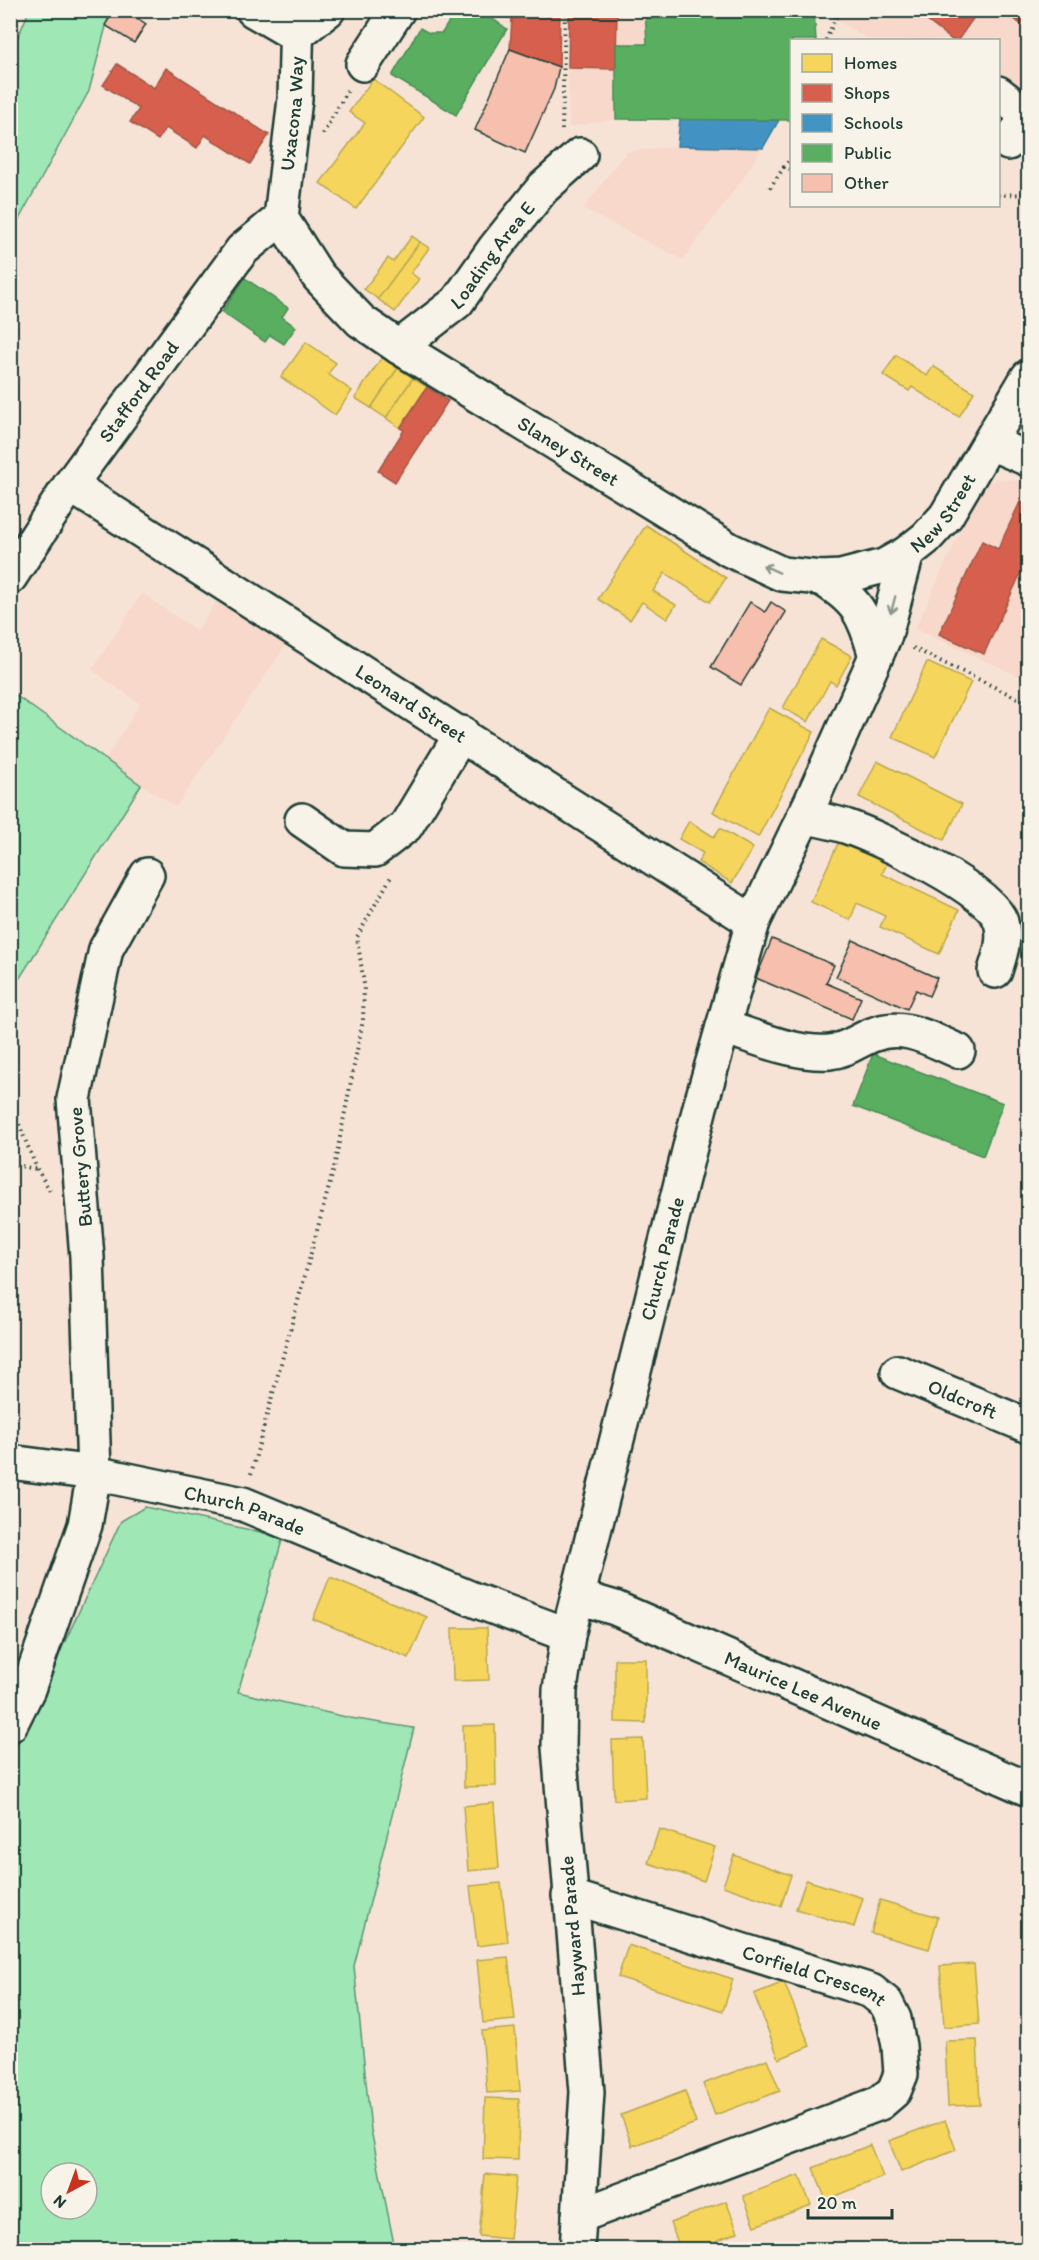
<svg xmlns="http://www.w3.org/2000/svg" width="1039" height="2260" font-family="Itim,sans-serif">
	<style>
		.built { fill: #f7d8ca }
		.green { fill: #9fe8b6; stroke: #5f9275; stroke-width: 1.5; fill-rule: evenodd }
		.homes { fill: #f6d55c; stroke: #b6a750; stroke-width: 1.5 }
		.shops { fill: #d6604d; stroke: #9f5646; stroke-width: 1.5 }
		.schools { fill: #4393c3; stroke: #387998; stroke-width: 1.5 }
		.public { fill: #5aae61; stroke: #488c54; stroke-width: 1.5 }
		.building { fill: #f7bfad; stroke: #1f3d34; stroke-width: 1.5 }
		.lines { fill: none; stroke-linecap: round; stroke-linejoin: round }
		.minor-casing { stroke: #1f3d34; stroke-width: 38 }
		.path { stroke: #1f3d34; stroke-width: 4; stroke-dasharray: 1.5 4.5; stroke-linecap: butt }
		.minor { stroke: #f7f3e8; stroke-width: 33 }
		.oneway { stroke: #8b988e }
		.labels { text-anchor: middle; stroke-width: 6; stroke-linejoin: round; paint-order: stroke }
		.street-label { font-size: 20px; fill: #1f3d34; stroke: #f7f3e8 }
	</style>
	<rect width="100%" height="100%" fill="#f7e3d6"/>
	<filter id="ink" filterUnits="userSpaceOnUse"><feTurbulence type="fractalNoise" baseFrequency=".0167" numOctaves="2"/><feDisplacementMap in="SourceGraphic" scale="12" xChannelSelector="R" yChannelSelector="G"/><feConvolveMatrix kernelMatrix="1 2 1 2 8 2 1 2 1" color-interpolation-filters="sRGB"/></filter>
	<g filter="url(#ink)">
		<g class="built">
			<path d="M568,11h77l2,33h-31v75l-47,8z"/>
			<path d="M821,11h207v126l-29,-19 -1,-78h-128z"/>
			<path d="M680,119l99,1 -35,57 -61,83 -100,-51 43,-57 51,-6z"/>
			<path d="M996,479l32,2v199l-113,-51 66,-143z"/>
			<path d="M142,593l55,38 21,-32 70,43 -112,165 -71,-47 35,-56 -48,-34z"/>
		</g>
		<g class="green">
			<path d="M29,11h81l-21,80 -78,143v-181z"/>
			<path d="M11,692l130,93 -130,207z"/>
			<path d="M145,1507l138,30 -45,155 112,26 64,10 -60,238 17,164 24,119 -384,1v-492l110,-237zM51,2173h36v36h-36z"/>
		</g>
		<g class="homes">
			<path d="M373,79l51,38 -68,92 -36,-26 45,-60 -16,-11z"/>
			<path d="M412,236l8,6 -42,57 -14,-10 24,-31 5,4z"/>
			<path d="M420,242l9,6 -18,25 8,6 -24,33 -17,-13z"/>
			<path d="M306,342l30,21 -8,11 24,17 -17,24 -54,-38z"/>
			<path d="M896,355l31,21 6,-10 41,26 -15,25 -47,-30 -3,4 -26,-16z"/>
			<path d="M382,357l16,11 -27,40 -16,-10z"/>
			<path d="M398,368l15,10 -27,40 -15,-10z"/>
			<path d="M413,378l14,9 -27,41 -14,-10z"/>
			<path d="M646,525l80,53 -16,24 -45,-29 -12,18 23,14 -9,14 -25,-17 -12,18 -32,-21z"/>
			<path d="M821,639l31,17 -16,29 -6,-4 -22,41 -25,-14z"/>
			<path d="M927,662l44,20 -36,75 -43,-20z"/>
			<path d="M769,708l45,24 -56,105 -45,-25z"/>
			<path d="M877,761l85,43 -18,36 -85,-43z"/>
			<path d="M689,821l25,16 6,-9 33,20 -21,35 -34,-21 5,-9 -24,-14z"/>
			<path d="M842,835l48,22 -8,17 77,36 -20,44 -59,-27 5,-11 -28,-13 -7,17 -39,-18z"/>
			<path d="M330,1577l97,40 -18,41 -96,-39z"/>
			<path d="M452,1628h35l2,52 -36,1z"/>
			<path d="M615,1659h31v64l-31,-1z"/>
			<path d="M495,1725l1,61 -32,1 -1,-61z"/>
			<path d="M643,1739l3,59 -32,2 -2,-60z"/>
			<path d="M494,1803l5,65 -31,3 -5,-65z"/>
			<path d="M659,1829l56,18 -11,34 -56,-18z"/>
			<path d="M734,1855l57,20 -10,31 -58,-20z"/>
			<path d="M806,1880l57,18 -9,29 -58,-18z"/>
			<path d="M501,1883l7,59 -31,4 -7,-60z"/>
			<path d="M880,1900l58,17 -9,32 -58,-16z"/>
			<path d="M628,1945l105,34 -10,32 -105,-34z"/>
			<path d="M508,1957l7,63 -32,3 -6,-63z"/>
			<path d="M974,1964l5,60 -35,3 -4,-61z"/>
			<path d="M784,1982l26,64 -31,13 -25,-65z"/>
			<path d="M515,2028l5,63 -33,2 -5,-62z"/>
			<path d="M977,2040l3,65 -32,1 -3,-65z"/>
			<path d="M767,2059l13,32 -65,24 -12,-31z"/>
			<path d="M685,2091l11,32 -64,23 -11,-31z"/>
			<path d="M485,2098l34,1 -1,61 -35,-1z"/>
			<path d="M945,2120l11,30 -55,22 -12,-31z"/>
			<path d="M870,2145l13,32 -57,23 -13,-32z"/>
			<path d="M485,2174l31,3 -6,62 -31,-3z"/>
			<path d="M799,2175l12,30 -56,21 -12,-30z"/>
			<path d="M726,2201l12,31 -44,18h-13l-11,-27z"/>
		</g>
		<g class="shops">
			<path d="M498,10h62l-1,57 -49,-18 2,-31 -13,-1z"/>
			<path d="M569,10h48l-1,59 -48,-1z"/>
			<path d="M913,10h66l-21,30h-6z"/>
			<path d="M1002,10h24l-8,12z"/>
			<path d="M1026,10h2v19l-10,-7z"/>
			<path d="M117,64l37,24 12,-20 103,67 -19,29 -45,-29 -8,13 -31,-20 -8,12 -28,-18 9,-13 -36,-24z"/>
			<path d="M427,387l21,14 -53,81 -17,-11 26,-41 -4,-2z"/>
			<path d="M1020,502l8,4v51l-44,97 -45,-20 43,-93 16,8z"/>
		</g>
		<path class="schools" d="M680,119l99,1 -16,28 -86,-2z"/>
		<g class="public">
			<path d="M456,10h24l27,19 -51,86 -64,-39 28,-48 9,5h13z"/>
			<path d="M645,10h169l2,30h-24v80l-176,-1v-75h31z"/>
			<path d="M245,278l43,30 -6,9 14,10 -12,17 -14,-9 -5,7 -43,-30z"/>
			<path d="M873,1054l130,49 -20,53 -130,-50z"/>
		</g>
		<g class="building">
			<path d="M115,10h10l21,14 -12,19 -29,-18z"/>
			<path d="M510,49l49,18 -5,22 -29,64 -50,-23z"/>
			<path d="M750,602l15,10 6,-10 15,10 -45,73 -30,-18z"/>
			<path d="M772,939l62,26 -8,18 35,15 -9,21 -96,-41z"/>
			<path d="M853,940l84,38 -8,18 -13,-6 -9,19 -71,-32z"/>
		</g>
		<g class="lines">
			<defs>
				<g id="minor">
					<path d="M253,10l43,25 32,-25"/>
					<path d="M363,64l35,-54"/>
					<path d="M998,93l30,23"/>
					<path d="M1008,143l20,-26"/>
					<path id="s1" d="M281,218l37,58 43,45 38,26 331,203 52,24 39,4 20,-1 43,-11 23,-13 19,-15 20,-22 82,-139"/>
					<path id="s2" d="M281,218l14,-119 2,-89"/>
					<path id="s3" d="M399,347l58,-45 38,-54 48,-60 37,-33"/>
					<path d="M991,443l37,16"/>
					<path id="s4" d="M70,485l683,437"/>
					<path id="s5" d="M10,577l60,-92 172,-235 39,-32"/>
					<path d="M821,578c39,24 42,36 55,78"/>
					<path d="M804,816c15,4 30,6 44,11 34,12 143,63 153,95 5,17 -1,33 -6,49"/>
					<path d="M302,820l42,29 31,1 31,-24 56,-93"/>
					<path d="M723,1027c33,10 72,28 107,25 16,-2 27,-11 42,-17 31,-13 58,4 86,16"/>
					<path id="s6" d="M898,1372l130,54"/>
					<path id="s7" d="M10,1462l84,11 149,31 234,97 91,34"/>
					<path id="s8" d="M578,1597l37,11 413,181"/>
					<path d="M10,1725l18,-36 57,-164 9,-52 -7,-216 -13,-158 32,-150 41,-74"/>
					<path id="s9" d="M569,1896l302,95 15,12 8,16 5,27 2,28 -7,17 -14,12 -301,113"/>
					<path id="s10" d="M577,2250l10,-158 -28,-345 1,-57 8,-55 132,-528 53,-185 58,-120 65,-146 9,-21 22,-82"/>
				</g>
			</defs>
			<use href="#minor" class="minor-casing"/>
			<g class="path">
				<path d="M826,40l13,-30"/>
				<path d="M562,130l3,-120"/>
				<path d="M323,134l26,-46"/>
				<path d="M792,157l-8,10 8,3"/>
				<path d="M770,188l14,-21"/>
				<path d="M998,195l30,-1"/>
				<path d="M913,648l115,55"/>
				<path d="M10,1102l27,67 13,22"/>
				<path d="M10,1164l26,5"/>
				<path d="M251,1474l83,-306 29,-148 1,-36 -7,-47 35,-62"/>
			</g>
			<use href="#minor" class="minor"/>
		</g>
		<defs><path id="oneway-shaft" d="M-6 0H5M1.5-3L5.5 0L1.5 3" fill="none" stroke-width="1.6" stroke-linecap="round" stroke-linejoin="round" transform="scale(1.5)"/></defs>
		<g class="oneway">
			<use href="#oneway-shaft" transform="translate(771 569) rotate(-156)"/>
			<use href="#oneway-shaft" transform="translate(893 605) rotate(105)"/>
		</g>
	</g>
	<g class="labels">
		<g class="street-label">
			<text dy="7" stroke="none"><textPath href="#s2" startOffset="105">Uxacona Way</textPath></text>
			<text dy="7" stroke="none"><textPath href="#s3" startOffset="132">Loading Area E</textPath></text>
			<text dy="7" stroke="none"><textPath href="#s5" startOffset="226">Stafford Road</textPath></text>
			<text dy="7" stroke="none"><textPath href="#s1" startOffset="376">Slaney Street</textPath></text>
			<text dy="7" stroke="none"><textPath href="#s1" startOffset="807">New Street</textPath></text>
			<text dy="7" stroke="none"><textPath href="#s4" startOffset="405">Leonard Street</textPath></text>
			<text transform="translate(80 1167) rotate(-95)" y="7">Buttery Grove</text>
			<text dy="7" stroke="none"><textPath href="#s10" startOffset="1005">Church Parade</textPath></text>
			<text dy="7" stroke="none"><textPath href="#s6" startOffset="70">Oldcroft</textPath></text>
			<text dy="7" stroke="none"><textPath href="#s7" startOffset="240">Church Parade</textPath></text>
			<text dy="7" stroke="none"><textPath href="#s8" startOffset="244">Maurice Lee Avenue</textPath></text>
			<text transform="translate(572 1926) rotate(-95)" y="7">Hayward Parade</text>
			<text dy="7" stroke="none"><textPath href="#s9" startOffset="258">Corfield Crescent</textPath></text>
		</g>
	</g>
	<rect width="1039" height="2260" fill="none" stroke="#f7f3e8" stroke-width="36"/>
	<rect x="18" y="18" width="1003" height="2224" fill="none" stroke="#1f3d34" stroke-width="2" filter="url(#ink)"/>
	<rect x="790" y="39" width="210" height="168" fill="#f7f3e8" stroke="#a1aaa0" stroke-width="1.5"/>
	<rect x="802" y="54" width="30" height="18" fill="#f6d55c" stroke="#a1aaa0" stroke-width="1.5"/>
	<text x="844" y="69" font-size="18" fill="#1f3d34">Homes</text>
	<rect x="802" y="84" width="30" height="18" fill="#d6604d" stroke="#a1aaa0" stroke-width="1.5"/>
	<text x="844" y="99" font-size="18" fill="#1f3d34">Shops</text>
	<rect x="802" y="114" width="30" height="18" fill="#4393c3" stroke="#a1aaa0" stroke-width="1.5"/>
	<text x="844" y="129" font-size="18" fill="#1f3d34">Schools</text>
	<rect x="802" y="144" width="30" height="18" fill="#5aae61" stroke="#a1aaa0" stroke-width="1.5"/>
	<text x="844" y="159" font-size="18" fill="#1f3d34">Public</text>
	<rect x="802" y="174" width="30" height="18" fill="#f7bfad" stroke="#a1aaa0" stroke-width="1.5"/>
	<text x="844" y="189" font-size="18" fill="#1f3d34">Other</text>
	<g transform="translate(69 2191) rotate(221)"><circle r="28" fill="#f7f3e8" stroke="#a1aaa0" stroke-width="1.5"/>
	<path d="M0-4.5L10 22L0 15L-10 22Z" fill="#c8321e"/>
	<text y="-9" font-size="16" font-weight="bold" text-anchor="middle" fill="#1f3d34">N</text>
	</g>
	<path d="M808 2209v9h84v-9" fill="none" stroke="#1f3d34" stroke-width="3"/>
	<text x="817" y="2209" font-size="18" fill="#1f3d34" stroke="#f7f3e8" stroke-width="4.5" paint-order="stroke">20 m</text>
</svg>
